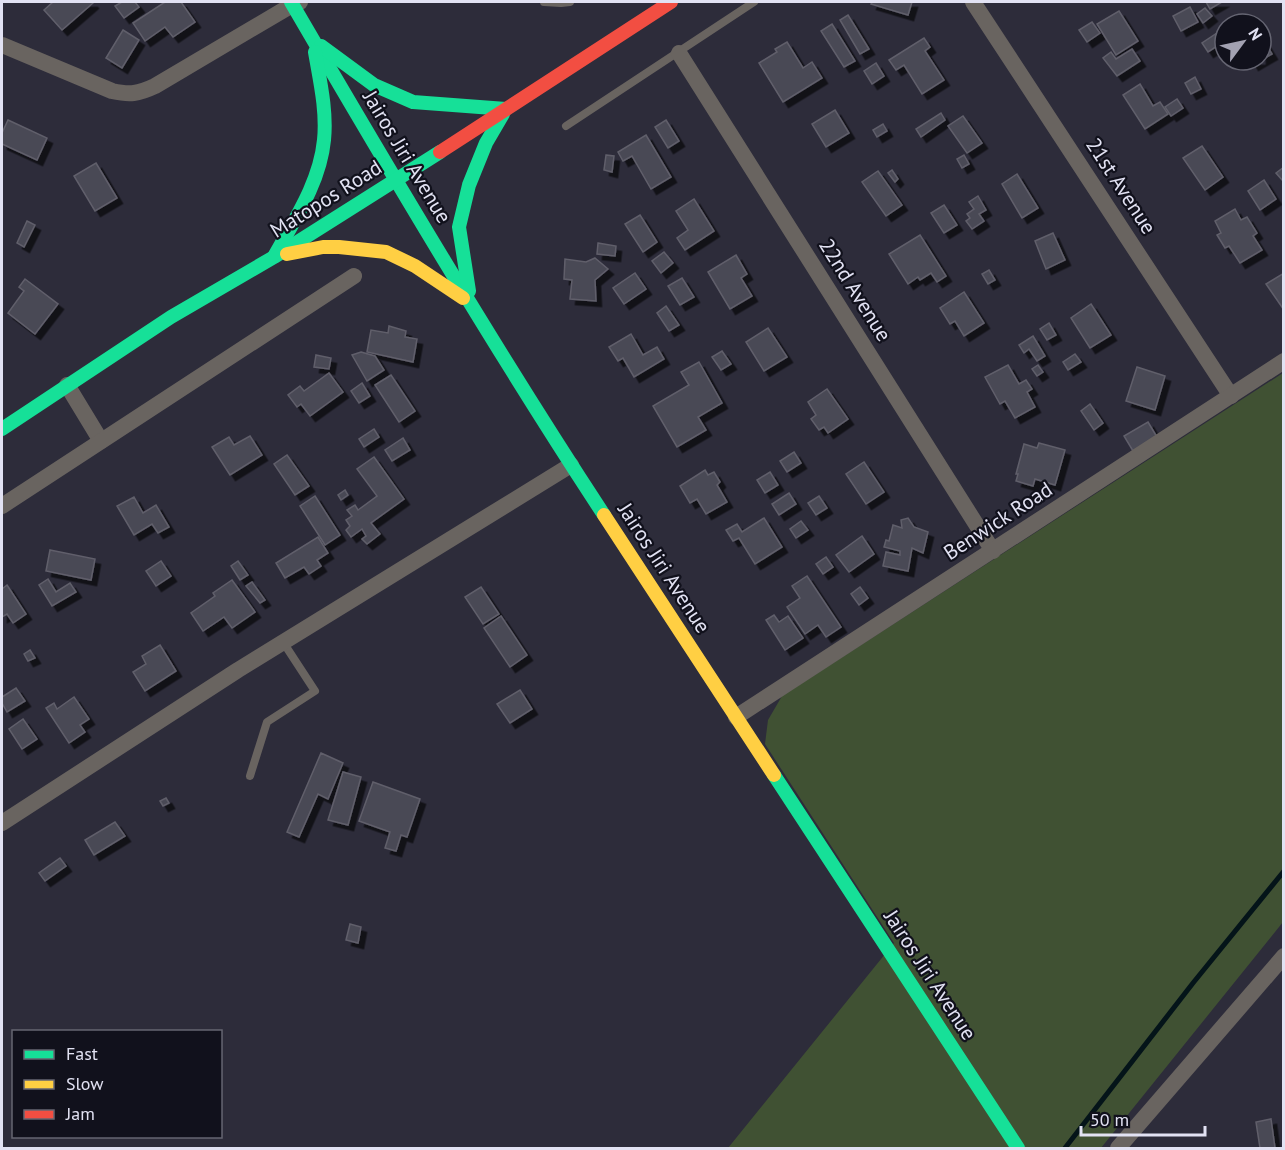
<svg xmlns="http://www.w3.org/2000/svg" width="1285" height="1150" font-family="'PT Sans',sans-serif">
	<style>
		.green { fill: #405133 }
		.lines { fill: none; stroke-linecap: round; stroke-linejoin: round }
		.stream { stroke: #041419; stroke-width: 5 }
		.building { fill: #4a4955; stroke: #605f6b; stroke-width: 1.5; filter: url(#shadow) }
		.lane { stroke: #696460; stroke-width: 8 }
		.street { stroke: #696460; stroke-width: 16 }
		.fast { stroke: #16e098; stroke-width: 14 }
		.slow { stroke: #ffcf43; stroke-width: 14 }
		.jam { stroke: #f24e42; stroke-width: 14 }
		.labels { text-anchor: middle; stroke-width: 4.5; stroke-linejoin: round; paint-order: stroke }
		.street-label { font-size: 21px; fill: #e2e2f3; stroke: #11111c }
	</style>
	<defs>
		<filter id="shadow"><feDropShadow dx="5.5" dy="5.5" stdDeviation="0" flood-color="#0009"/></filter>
	</defs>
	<rect width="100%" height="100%" fill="#2d2c3a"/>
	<path class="green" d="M1283,373v549l-182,226h-373l166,-205 -129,-199 3,-24 14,-24z"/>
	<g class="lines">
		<path class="stream" d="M1065,1148l128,-165 91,-112"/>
	</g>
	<g class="building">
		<path d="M53,2h39l1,1 -31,27 -18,-20z"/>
		<path d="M122,2h13l4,5 -15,11 -9,-12z"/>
		<path d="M165,2h16l14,20 -22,15 -8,-10 -20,14 -12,-18z"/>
		<path d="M872,2h40l-4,13 -37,-11z"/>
		<path d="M1206,2h16l-12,7z"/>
		<path d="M1190,7l8,15 -17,9 -8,-15z"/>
		<path d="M1205,8l7,8 -9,7 -6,-9z"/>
		<path d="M1119,11l19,30 -22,14 -19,-31z"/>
		<path d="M848,15l21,34 -9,5 -20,-34z"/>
		<path d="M1092,22l8,11 -13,9 -8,-12z"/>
		<path d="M832,24l23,37 -11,6 -23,-36z"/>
		<path d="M123,30l16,10 -17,28 -16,-10z"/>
		<path d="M1220,31l5,10 -17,11 -6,-9z"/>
		<path d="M1261,36l11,18 -19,11 -3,-5h11z"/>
		<path d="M924,38l6,9 -5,4 19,29 -22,14 -18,-29 -8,5 -7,-10z"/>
		<path d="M787,42l16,26 9,-6 10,16 -39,24 -24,-39 18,-11 -2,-3z"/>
		<path d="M1132,49l8,12 -23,15 -14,-18 8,-6 5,7z"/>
		<path d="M876,63l8,13 -12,8 -8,-13z"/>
		<path d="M1195,77l6,12 -10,5 -6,-11z"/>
		<path d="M1140,84l13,22 7,-4 8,12 -23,15 -22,-34z"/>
		<path d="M1177,99l6,9 -12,8 -6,-9z"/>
		<path d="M835,110l14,23 -23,14 -14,-23z"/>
		<path d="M941,113l4,7 -24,17 -5,-8z"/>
		<path d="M963,116l19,27 -15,10 -19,-27z"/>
		<path d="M8,120l39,18 -10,22 -35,-16v-11z"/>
		<path d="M666,120l13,21 -11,7 -13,-21z"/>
		<path d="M883,124l4,7 -10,6 -4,-7z"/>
		<path d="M646,135l25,42 -20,12 -19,-33 -9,5 -5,-9z"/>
		<path d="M1202,146l21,31 -18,13 -22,-32z"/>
		<path d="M606,155l8,1 -2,16 -8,-2z"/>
		<path d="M964,155l5,9 -7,4 -5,-9z"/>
		<path d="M96,163l21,35 -22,13 -21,-35z"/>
		<path d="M1284,167v14h-1l-7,-8z"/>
		<path d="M892,170l6,9 -3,3 -7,-9z"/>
		<path d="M878,171l24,34 -16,11 -24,-34z"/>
		<path d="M1017,174l21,34 -16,10 -20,-34z"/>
		<path d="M1264,180l12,19 -16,11 -12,-19z"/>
		<path d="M978,196l8,14 -7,4 5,7 -12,8 -6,-8 4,-3 -3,-4 7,-5 -5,-7z"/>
		<path d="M694,199l20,32 -29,19 -8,-12 11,-8 -12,-19z"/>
		<path d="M944,205l13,20 -13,8 -13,-20z"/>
		<path d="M1235,209l6,11 6,-3 10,16 -4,3 9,14 -22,13 -11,-17 -4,2 -8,-13 4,-2 -6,-12z"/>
		<path d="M640,215l17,27 -14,10 -18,-28z"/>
		<path d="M27,221l8,4 -11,22 -7,-4z"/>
		<path d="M1053,233l12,27 -19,9 -11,-28z"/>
		<path d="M920,235l26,41 -9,6 -6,-9 -11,7 -2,-3 -10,7 -19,-30z"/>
		<path d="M598,243l18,3 -1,10 -18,-2z"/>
		<path d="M664,252l9,11 -12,10 -9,-12z"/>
		<path d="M736,255l11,19 -6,4 11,18 -22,13 -22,-37z"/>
		<path d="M595,258l13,11 -13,11 1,21 -26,-2 2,-19 -8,-1 1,-20 21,3z"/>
		<path d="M989,270l6,10 -7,4 -6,-10z"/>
		<path d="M635,273l11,16 -22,15 -11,-16z"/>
		<path d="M1284,273v37l-18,-26z"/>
		<path d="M682,278l12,19 -14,8 -12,-19z"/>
		<path d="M25,279l33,25 -23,30 -27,-21 16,-22 -5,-4z"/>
		<path d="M964,292l20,31 -20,13 -9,-15 -5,3 -10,-16z"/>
		<path d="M1091,304l20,31 -21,13 -19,-30z"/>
		<path d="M666,306l13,19 -10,6 -12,-18z"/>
		<path d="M1049,323l7,12 -9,5 -7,-11z"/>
		<path d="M389,326l17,5 -1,6 12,2 -4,23 -46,-10 4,-22 17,3z"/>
		<path d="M768,328l19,29 -23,14 -18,-29z"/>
		<path d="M631,334l12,21 14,-8 7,12 -30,18 -11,-19 -5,3 -9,-14z"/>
		<path d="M1033,336l12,20 -8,5 -8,-12 -5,4 -5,-8z"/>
		<path d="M722,351l9,13 -10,6 -9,-13z"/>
		<path d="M361,352l14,4 9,14 -17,11 -15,-26z"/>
		<path d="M1075,354l6,8 -13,8 -5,-8z"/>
		<path d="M316,355l15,3 -2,11 -15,-2z"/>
		<path d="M699,362l23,41 -24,14 8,13 -29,17 -24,-41 36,-21 -8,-13z"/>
		<path d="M1008,365l11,19 7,-4 6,9 -5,3 8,15 -20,11 -10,-17 -5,3 -15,-27z"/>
		<path d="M1038,365l5,7 -6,4 -5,-7z"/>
		<path d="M1137,367l28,9 -10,34 -29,-9z"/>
		<path d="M329,373l14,19 -33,24 -9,-12 -4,3 -9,-12 12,-9 4,5z"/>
		<path d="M391,375l24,36 -16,11 -24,-37z"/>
		<path d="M362,383l8,13 -11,7 -8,-12z"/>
		<path d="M827,389l21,30 -20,14 -4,-6 -5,3 -8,-11 5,-4 -8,-13z"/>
		<path d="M1090,404l13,19 -9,7 -13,-19z"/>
		<path d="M1148,422l9,15 -24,14 -9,-15z"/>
		<path d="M374,429l5,8 -15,10 -5,-8z"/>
		<path d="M250,436l12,19 -32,20 -18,-28 17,-10 5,8z"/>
		<path d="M403,438l7,12 -18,11 -7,-11z"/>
		<path d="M1039,443l26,7 -10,35 -20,-6 -2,7 -17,-5 2,-7h-2l8,-30 13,4z"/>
		<path d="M794,452l7,11 -14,9 -7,-11z"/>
		<path d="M287,455l22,31 -14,9 -21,-31z"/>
		<path d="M374,457l30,42 -33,24 9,11 -13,10 -5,-5 4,-3 -4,-7 -11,8 -5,-7 4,-4 -4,-6 6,-4 -5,-6 8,-5 3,5 19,-14 -20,-27z"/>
		<path d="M864,462l20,30 -18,12 -20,-30z"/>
		<path d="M705,470l3,5 6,-3 6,10 -3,3 10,17 -21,12 -9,-15 -7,4 -10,-17z"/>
		<path d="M770,472l8,13 -13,8 -8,-13z"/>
		<path d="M345,490l3,5 -7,5 -3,-5z"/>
		<path d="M789,493l7,11 -17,11 -7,-11z"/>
		<path d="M315,496l25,39 -15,10 -25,-39z"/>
		<path d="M819,496l8,12 -11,7 -8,-12z"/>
		<path d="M134,497l9,16 13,-8 13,22 -11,6 -6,-9 -18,11 -17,-29z"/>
		<path d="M764,518l18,29 -27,17 -16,-26 -6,3 -7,-11 11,-6 5,8z"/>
		<path d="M908,518l6,9 14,5 -5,21 -11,-5 -4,23 -25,-5 3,-14 14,3v-4l-16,-4 2,-7 3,1 4,-16 9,3 -1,-8z"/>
		<path d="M801,521l7,9 -12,8 -6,-9z"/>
		<path d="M862,536l12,18 -25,18 -13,-17z"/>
		<path d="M318,537l10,16 -11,7 4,6 -12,8 -5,-7 -19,11 -9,-15z"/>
		<path d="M50,550l45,9 -4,21 -45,-9z"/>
		<path d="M826,557l7,10 -10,7 -7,-10z"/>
		<path d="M161,561l10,15 -15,10 -10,-15z"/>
		<path d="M238,561l10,14 -8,5 -9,-14z"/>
		<path d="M807,576l34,51 -15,10 -8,-12 -13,9 -18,-27 13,-9 -8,-12z"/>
		<path d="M48,579l8,13 14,-9 6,9 -24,14 -13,-21z"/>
		<path d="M232,580l23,32 -23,16 -8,-11 -21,14 -12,-18 24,-17 -2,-3z"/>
		<path d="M252,582l13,18 -5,3 -14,-17z"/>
		<path d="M7,585l19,29 -13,9 -6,-9 -5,3v-28z"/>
		<path d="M481,587l18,27 -16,10 -18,-27z"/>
		<path d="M860,587l8,11 -9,7 -8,-11z"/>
		<path d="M774,615l5,7 9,-6 15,22 -18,12 -19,-30z"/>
		<path d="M501,616l26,39 -17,12 -26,-39z"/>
		<path d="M160,645l16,26 -31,20 -12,-19 13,-8 -4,-8z"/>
		<path d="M30,650l5,8 -7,3 -4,-7z"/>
		<path d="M16,688l9,13 -18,11 -5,-9v-6z"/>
		<path d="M520,690l12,19 -22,14 -13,-19z"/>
		<path d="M74,697l15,22 -9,6 5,7 -16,11 -23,-35 8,-5 3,6z"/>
		<path d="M23,719l14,20 -15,10 -13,-20z"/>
		<path d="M321,753l22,10 -15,36 -10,-5 -19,43 -12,-5z"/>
		<path d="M343,772l18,5 -13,48 -20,-5z"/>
		<path d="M373,782l47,17 -13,38 -6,-2 -5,16 -11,-3 5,-16 -31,-11z"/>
		<path d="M166,798l3,5 -6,3 -3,-5z"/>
		<path d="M115,822l10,14 -31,19 -9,-15z"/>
		<path d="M60,858l6,8 -21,15 -6,-8z"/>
		<path d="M350,924l11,3 -3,16 -12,-3z"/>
		<path d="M1271,1119l4,29h-15l-4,-26z"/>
	</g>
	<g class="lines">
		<g class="lane">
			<path d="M544,2l17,1 9,-1"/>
			<path d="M566,126l188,-124"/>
			<path d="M250,776l17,-54 48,-31 -32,-49"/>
		</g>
		<g class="street">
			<path d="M973,2l258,394"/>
			<path d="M2,45l110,46c18,4 26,3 43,-5l137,-81 8,-3"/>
			<path d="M679,53l314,498"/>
			<path d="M67,385l34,56"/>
			<path d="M2,506l352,-230"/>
			<path d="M736,717l548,-356"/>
			<path d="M2,823l236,-153 333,-205"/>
			<path d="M1118,1148l166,-192"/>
		</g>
		<g class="fast">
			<path d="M291,2c101,173 203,345 313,513"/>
			<path d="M321,46l53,39 39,17 93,7"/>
			<path d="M275,255c20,-36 45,-73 49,-115 3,-29 -4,-59 -9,-88"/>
			<path d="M469,291l-10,-64 10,-42 17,-42 17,-29"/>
			<path d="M2,429l169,-112 103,-60 166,-105"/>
			<path d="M774,775l244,373"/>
		</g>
		<g class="slow">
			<path d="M287,254l36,-7h16l47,5 29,14 48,32"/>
			<path d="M604,515l170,260"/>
		</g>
		<path class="jam" d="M440,152l231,-150"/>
	</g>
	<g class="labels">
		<g class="street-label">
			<text transform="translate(407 157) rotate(59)" y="7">Jairos Jiri Avenue</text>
			<text transform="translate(1121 186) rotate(57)" y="7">21st Avenue</text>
			<text transform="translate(326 199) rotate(-32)" y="7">Matopos Road</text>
			<text transform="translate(855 290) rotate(58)" y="7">22nd Avenue</text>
			<text transform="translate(998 521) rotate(-33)" y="7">Benwick Road</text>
			<text transform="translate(664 568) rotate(57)" y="7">Jairos Jiri Avenue</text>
			<text transform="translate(930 975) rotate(57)" y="7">Jairos Jiri Avenue</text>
		</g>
	</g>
	<rect width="1285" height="1150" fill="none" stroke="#e2e2f3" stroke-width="6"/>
	<rect x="12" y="1030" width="210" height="108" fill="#11111c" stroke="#656572" stroke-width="1.5"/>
	<rect x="24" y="1050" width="30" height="9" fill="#16e098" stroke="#656572" stroke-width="1.5"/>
	<text x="66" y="1060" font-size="18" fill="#e2e2f3">Fast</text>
	<rect x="24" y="1080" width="30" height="9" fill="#ffcf43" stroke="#656572" stroke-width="1.5"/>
	<text x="66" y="1090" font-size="18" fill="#e2e2f3">Slow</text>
	<rect x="24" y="1110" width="30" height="9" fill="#f24e42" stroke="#656572" stroke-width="1.5"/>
	<text x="66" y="1120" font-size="18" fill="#e2e2f3">Jam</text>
	<g transform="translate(1243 42) rotate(57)"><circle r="28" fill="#11111c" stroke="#656572" stroke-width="1.5"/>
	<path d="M0-4.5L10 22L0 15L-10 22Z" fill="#a3a2b2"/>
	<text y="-9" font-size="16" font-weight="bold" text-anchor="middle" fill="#e2e2f3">N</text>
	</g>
	<path d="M1081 1126v9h124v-9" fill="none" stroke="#e2e2f3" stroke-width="3"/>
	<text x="1090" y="1126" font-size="18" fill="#e2e2f3" stroke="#11111c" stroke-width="4.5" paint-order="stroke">50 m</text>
</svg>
